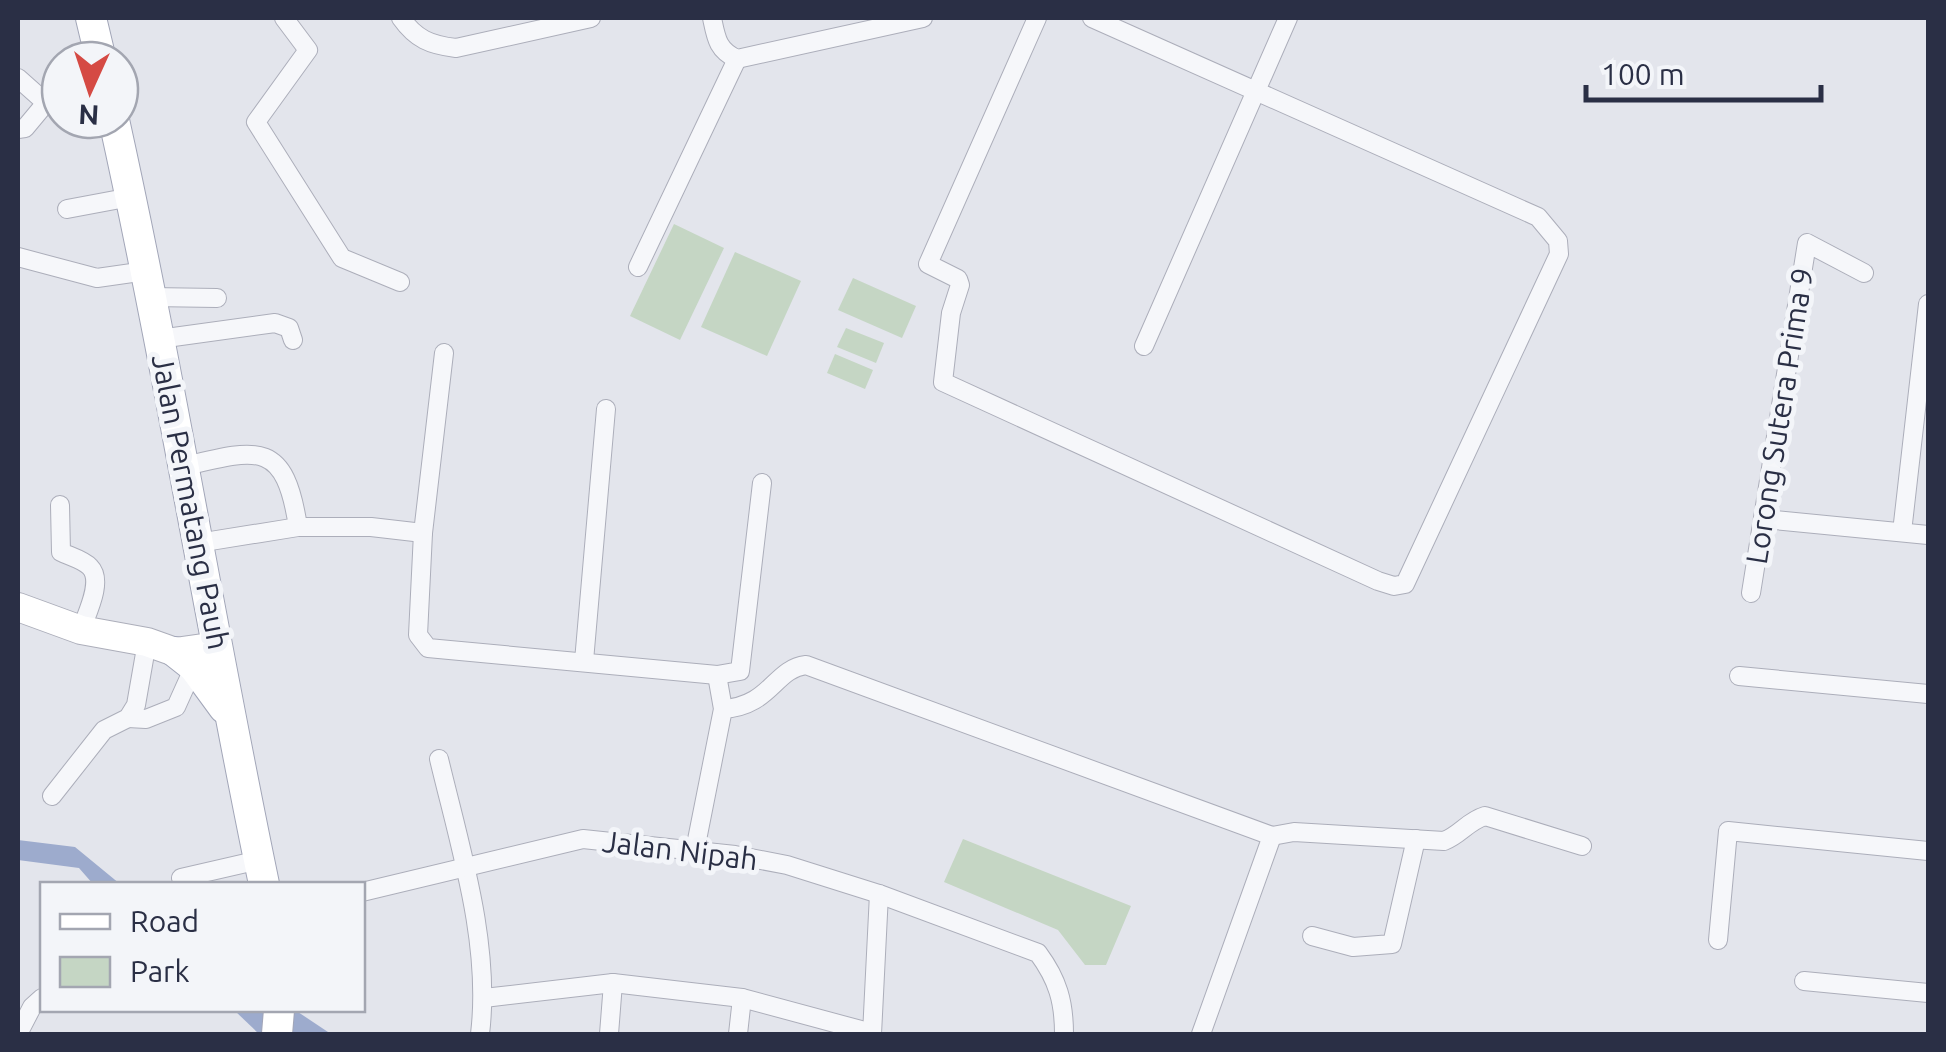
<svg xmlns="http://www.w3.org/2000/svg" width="1946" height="1052" font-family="Ubuntu,sans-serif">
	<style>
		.green { fill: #c5d6c4 }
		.water { fill: #9dabcd }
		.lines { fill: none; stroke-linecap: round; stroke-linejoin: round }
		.street-casing { stroke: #acaeba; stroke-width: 20 }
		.secondary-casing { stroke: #acaeba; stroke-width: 30 }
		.primary-casing { stroke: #a2a6b8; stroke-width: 32 }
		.street { stroke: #f6f7fa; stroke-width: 18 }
		.secondary { stroke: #fff; stroke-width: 28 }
		.primary { stroke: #fff; stroke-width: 30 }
		.labels { text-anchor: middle; stroke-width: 10; stroke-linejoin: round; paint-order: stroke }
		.street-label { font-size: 30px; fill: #2a2f45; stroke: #f3f5f9 }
	</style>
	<rect width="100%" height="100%" fill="#e3e5ec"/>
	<g class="green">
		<path d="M674,224l50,24 -44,92 -50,-24z"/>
		<path d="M735,252l66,29 -34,75 -66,-29z"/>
		<path d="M853,278l63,28 -14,32 -64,-28z"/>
		<path d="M846,328l38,15 -8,20 -39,-16z"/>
		<path d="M835,354l38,16 -8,19 -38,-16z"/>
		<path d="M963,839l168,67 -25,59h-21l-27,-35 -114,-48z"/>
	</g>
	<g class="water">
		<path d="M18,840l57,7 45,37h-27l-14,-16 -61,-8z"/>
		<path d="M234,1010h61l36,24h-72z"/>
	</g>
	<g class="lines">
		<defs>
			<g id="street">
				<path d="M284,18l24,32 -52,72 86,136 58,24"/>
				<path d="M401,18c15,21 29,27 55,30l135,-30"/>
				<path d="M712,18c4,19 5,32 25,41l186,-41"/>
				<path d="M1037,18l-109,246 30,15 2,6 -9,28 -8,69 435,199 16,5 11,-2 154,-330 -1,-13 -20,-24 -446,-199"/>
				<path d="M18,78l27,24"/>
				<path d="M18,129l7,-1 35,-42"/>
				<path d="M67,209l64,-12"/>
				<path d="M18,257l79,21 49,-7"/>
				<path d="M638,267l99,-208"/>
				<path d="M151,297l66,1"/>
				<path d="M159,339l116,-16 14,5 4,12"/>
				<path d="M1144,346l144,-328"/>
				<path d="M444,353l-21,180 -5,102 10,13 289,27 23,-4 22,-188"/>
				<path d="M186,466c73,-18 99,-25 112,61"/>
				<path d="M60,505l1,47c8,4 23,8 29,15 14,14 -4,48 -9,63"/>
				<path d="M1764,519l164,16"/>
				<path d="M1902,532l26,-228"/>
				<path d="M198,543l100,-16h73l52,6"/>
				<path d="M1751,593l56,-350 57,30"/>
				<path d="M584,661l22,-252"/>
				<path d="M1739,676l189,18"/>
				<path d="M723,709c48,-3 51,-40 83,-44l466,171 -71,198"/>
				<path d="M128,718l18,1 30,-12 18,-40"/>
				<path d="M439,759c21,88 52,185 41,275"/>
				<path d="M52,796l52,-66 24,-12 8,-13 11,-63"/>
				<path d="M1272,836l22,-4 150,9c16,-6 24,-20 41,-25l97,30"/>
				<path d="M695,850l28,-141 -6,-34"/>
				<path d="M181,878l78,-18"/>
				<path d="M362,892l221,-53 152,16 52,10 92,29 159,59c20,27 26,49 26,81"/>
				<path d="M1312,936l41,11 39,-3 24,-105"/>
				<path d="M1718,940l10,-109 200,20"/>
				<path d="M1804,981l124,12"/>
				<path d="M484,998l129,-15 129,15 130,35"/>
				<path d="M18,1034l14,-27 10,-9"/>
				<path d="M609,1034l4,-51"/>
				<path d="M738,1034l4,-36"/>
				<path d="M872,1034l7,-140"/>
			</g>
			<path id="secondary" d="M18,607l63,23 66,12 28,10 42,-6"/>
			<g id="primary">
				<path d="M91,18l10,42"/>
				<path d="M114,120c56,254 97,510 150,764"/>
				<path d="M175,652l19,15 30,41"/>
				<path d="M277,1034l2,-24"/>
			</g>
		</defs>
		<use href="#street" class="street-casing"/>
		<use href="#secondary" class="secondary-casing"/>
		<use href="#primary" class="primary-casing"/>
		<use href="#street" class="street"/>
		<use href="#secondary" class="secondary"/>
		<use href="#primary" class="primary"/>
	</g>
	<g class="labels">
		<g class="street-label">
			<text transform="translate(1780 416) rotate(-81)" y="10">Lorong Sutera Prima 9</text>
			<text transform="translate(190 502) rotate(79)" y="10">Jalan Permatang Pauh</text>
			<text transform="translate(680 851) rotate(7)" y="10">Jalan Nipah</text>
		</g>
	</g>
	<rect width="1946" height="1052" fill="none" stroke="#2a2f45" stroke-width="40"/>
	<rect x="40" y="882" width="325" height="130" fill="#f3f5f9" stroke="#a3a6b1" stroke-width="2.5"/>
	<rect x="60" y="914" width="50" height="15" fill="#ffffff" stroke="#a3a6b1" stroke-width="2.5"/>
	<text x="130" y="932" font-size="30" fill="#2a2f45">Road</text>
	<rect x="60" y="957" width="50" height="30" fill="#c5d6c4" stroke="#a3a6b1" stroke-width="2.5"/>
	<text x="130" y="982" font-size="30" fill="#2a2f45">Park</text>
	<g transform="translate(90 90) rotate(183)"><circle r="48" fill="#f3f5f9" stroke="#a3a6b1" stroke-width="2.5"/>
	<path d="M0-8L18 38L0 25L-18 38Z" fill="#d54a44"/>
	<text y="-15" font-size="28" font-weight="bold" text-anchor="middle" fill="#2a2f45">N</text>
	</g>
	<path d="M1586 85v15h235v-15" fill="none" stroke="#2a2f45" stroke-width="5"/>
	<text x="1601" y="85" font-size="30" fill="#2a2f45" stroke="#f3f5f9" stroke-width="8" paint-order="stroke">100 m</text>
</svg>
